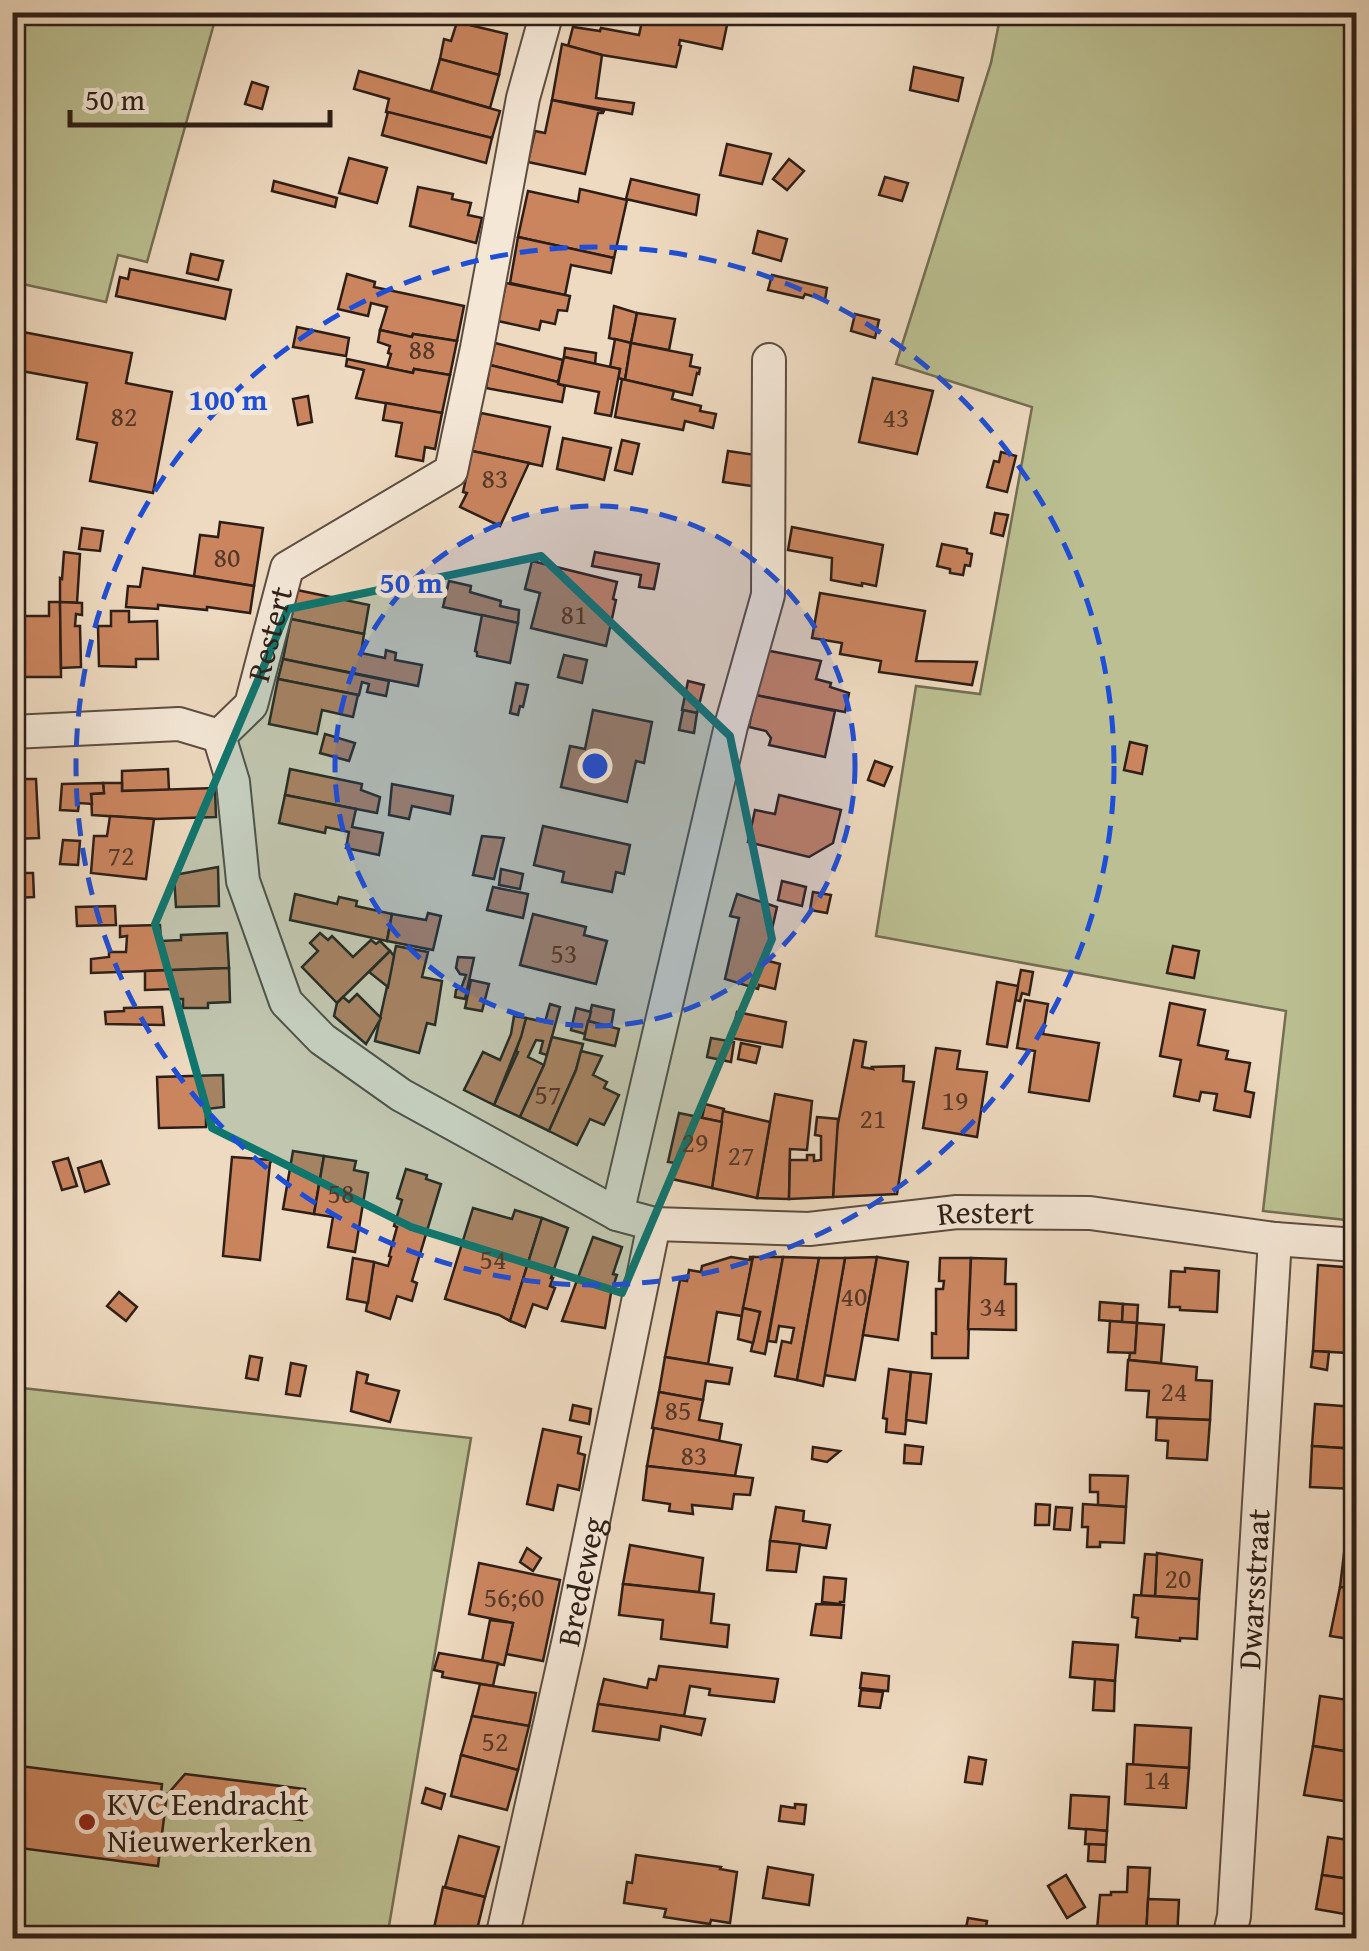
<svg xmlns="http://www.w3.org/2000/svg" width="1369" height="1951" font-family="'Gentium Book Plus',serif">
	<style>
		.green { fill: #bbbf91; stroke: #746e54; stroke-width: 2.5 }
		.building { fill: #ca855f; stroke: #2d1e17; stroke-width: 2.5 }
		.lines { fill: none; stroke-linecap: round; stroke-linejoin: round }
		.street-casing { stroke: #5d4d41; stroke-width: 36 }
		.street { stroke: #f4e7d6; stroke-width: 32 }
		.marked { fill: #0f766e; fill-opacity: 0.2; stroke: #0f766e; stroke-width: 8; stroke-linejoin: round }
		.ring { fill: none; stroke: #1d4ed8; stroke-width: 5; stroke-dasharray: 18 12 }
		.poi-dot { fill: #8f2418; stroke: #f4e7d6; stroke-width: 4 }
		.labels { text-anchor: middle; stroke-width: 10; stroke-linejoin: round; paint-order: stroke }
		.number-label { font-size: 28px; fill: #543829 }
		.street-label { font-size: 32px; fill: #2d1e17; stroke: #f4e7d6 }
		.poi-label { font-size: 32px; fill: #2d1e17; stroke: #f4e7d6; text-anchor: start }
		.centre { fill: #1d4ed8; stroke: #f4e7d6; stroke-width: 5 }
		.ring-label { font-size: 30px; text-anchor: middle; font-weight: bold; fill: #1d4ed8; stroke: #f4e7d6; stroke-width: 10; stroke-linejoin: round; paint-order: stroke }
	</style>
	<rect width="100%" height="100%" fill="#eedac0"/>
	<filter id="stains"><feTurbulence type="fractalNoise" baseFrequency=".002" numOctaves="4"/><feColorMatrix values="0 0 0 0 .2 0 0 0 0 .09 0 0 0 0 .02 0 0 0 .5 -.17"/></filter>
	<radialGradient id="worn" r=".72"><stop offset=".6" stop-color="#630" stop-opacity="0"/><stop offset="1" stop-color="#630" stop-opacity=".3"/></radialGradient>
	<g class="green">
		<path d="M13,12l204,1 -70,249 -29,-7 -12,47 -93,-20z"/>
		<path d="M1001,13h355v1208l-93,-10 23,-200 -410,-75 40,-250 64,8 52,-287 -136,-43 95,-301z"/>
		<path d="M13,1387l458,51 -84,500h-21l-49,-10 -3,10h-77l-25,-5 -2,5h-197z"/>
	</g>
	<g class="building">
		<path d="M644,12h22l61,13 -5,24 -42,-9 -1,5 2,1 -5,21 -74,-12 -34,-9 5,-19 27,4 1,-3 38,7z"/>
		<path d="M457,22l50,12 -8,41 -59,-16 4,-20 7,2z"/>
		<path d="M562,44l40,11 -6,43 38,5 -2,11 -80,-14z"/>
		<path d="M440,59l59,16 -9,33 -59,-17z"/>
		<path d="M914,67l49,11 -5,23 -48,-11z"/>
		<path d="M359,71l141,40 -8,27 -106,-26 3,-13 -35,-10z"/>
		<path d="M252,82l16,5 -6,22 -17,-5z"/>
		<path d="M552,100l52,11 -1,2h-5l-13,61 -57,-12 7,-31 10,2z"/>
		<path d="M388,112l104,26 -6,25 -104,-28z"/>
		<path d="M727,144l44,10 -9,30 -42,-9z"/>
		<path d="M349,158l38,10 -10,35 -38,-10z"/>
		<path d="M789,159l15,12 -17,19 -14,-11z"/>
		<path d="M885,177l23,6 -6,18 -23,-6z"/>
		<path d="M631,179l68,16 -3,20 -70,-16z"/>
		<path d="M274,181l63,17 -2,9 -63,-16z"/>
		<path d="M418,187l35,7 -1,5 19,4 -3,12 14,3 -6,25 -66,-17z"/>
		<path d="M580,189l47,11 -13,58 -96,-21 10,-46 50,11z"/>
		<path d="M758,231l29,8 -6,22 -28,-8z"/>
		<path d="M518,237l96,21 -3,15 -40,-8 -6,30 -55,-12z"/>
		<path d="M191,254l32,7 -5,19 -31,-7z"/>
		<path d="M130,269l101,21 -6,29 -109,-23 4,-19 8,2z"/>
		<path d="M347,274l28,8 -1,5 90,19 -7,35 -44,-7 -1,3 -32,-7 7,-23 -16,-4 -3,13 -30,-7z"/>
		<path d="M772,275l55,13 -2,12 -20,-6 -2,4 -35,-8z"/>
		<path d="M506,283l64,13 -3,15 -9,-1 -3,14 -14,-3 -2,9 -41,-9z"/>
		<path d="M614,306l23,7 -6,30 -22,-5z"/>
		<path d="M637,313l38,6 -6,31 -38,-7z"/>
		<path d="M855,314l24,6 -4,18 -24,-7z"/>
		<path d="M297,327l52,11 -3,18 -53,-9z"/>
		<path d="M380,330l32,7 1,-3 44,7 -7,34 -36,-6 -1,4 -26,-5 4,-14 -3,-1 2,-7 -12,-4z"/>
		<path d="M23,332l109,21 -6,30 46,9 -19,101 -63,-12 7,-38 -20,-4 10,-56 -71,-13z"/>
		<path d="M615,339l16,4 -6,37 -7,-2 2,-9 -10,-2z"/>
		<path d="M495,343l68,17 -5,22 -68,-17z"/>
		<path d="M631,343l61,12 -2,11 10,2 -1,6 -2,-1 -5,22 -67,-15z"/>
		<path d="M565,348l31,5 -1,11 -31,-7z"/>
		<path d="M564,357l56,12 -9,47 -16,-3 4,-21 -41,-8z"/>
		<path d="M347,359l66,14 1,-4 36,6 -8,38 -86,-15 8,-28 -18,-4z"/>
		<path d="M490,365l68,17v2l7,2 -3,16 -76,-14z"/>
		<path d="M873,378l60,13 -16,63 -58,-12z"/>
		<path d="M622,379l52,12 -2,8 29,7 -1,5 16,3 -3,14 -28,-7 -2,9 -68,-13z"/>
		<path d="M308,396l4,26 -14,3 -5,-26z"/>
		<path d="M386,403l56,10 -7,36 -10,-2 -2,14 -27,-5 6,-33 -19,-3z"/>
		<path d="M481,413l69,14 -8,39 -70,-15z"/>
		<path d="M563,438l48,10 -7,32 -47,-11z"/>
		<path d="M622,440l17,4 -7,30 -17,-4z"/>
		<path d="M472,451l57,12 -29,63 -40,-19 7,-14 -4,-1z"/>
		<path d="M728,451l35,5 -4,31 -36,-5z"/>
		<path d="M1001,452l15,4 -9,36 -20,-5 7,-26 5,1z"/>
		<path d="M995,513l13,2 -5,21 -12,-3z"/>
		<path d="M220,522l43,6 -9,58 -60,-10 6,-41 18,2z"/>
		<path d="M792,527l91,18 -7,41 -14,-3v3l-31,-6 1,-22 -44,-8z"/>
		<path d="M82,528l21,3 -3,20 -21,-2z"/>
		<path d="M942,544l25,5v4l5,1 -2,12 -5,-1 -2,10 -13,-2v-4l-13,-3z"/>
		<path d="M64,552l16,2 -3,49 -17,-1v-24l2,1z"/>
		<path d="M595,552l64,12 -5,25 -15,-2 2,-12 -49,-9z"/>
		<path d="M532,561l85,21 -4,17 3,1 -10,46 -75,-18 9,-35 -15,-4z"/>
		<path d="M143,568l111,18 -4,27 -43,-6v3l-49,-5v4l-32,-2 2,-21 12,1z"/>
		<path d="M449,581l22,5 -1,6 31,9 -1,5 19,4 -1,13 -75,-16z"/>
		<path d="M297,590l72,15 -5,29 -73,-15z"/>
		<path d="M820,593l105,18 -9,50 61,1 -5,23 -93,-13 2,-11 -41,-7 2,-11 -30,-5z"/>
		<path d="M49,602h11l1,75h-49v-61h37z"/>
		<path d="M60,602l22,1v12l-6,-1 -1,12h5l1,41 -20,1z"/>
		<path d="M111,611h18v11l28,-1 1,38h-22v8l-37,-1 -1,-40h13z"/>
		<path d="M482,615l36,8 -8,40 -33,-7v-4l-2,-1z"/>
		<path d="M291,619l73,15 -3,19 24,5 1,-8 10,3 -1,7 27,5 -4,21 -135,-27z"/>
		<path d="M765,650l56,11 -5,18 15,4 -1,4 19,6 -4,19 -90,-17z"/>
		<path d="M564,655l23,5 -5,23 -24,-6z"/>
		<path d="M283,659l106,22 -3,15 -19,-4 2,-8 -7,-2 -3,13 -81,-16z"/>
		<path d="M278,679l80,16 -5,22 -31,-7 -5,24 -48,-10z"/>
		<path d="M688,681l16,4 -7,28 -15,-3z"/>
		<path d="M516,683l12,2 -5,22 -3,-1 -2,9 -8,-2z"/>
		<path d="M755,695l80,16 -10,46 -56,-12 2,-7 -5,-7 -17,-4z"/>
		<path d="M593,710l59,12 -8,41 -8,-2 -9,41 -66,-15 9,-41 15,3z"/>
		<path d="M683,710l14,3 -3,20 -15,-3z"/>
		<path d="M325,734l30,9 -6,18 -29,-8z"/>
		<path d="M1130,742l17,4 -5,28 -18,-4z"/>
		<path d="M875,761l17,6 -8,19 -16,-6z"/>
		<path d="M168,769l1,21 -47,1v-20z"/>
		<path d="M290,769l72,15 -1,6 19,7 -3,16 -92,-18z"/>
		<path d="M12,779h24l3,59 -27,1z"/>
		<path d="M103,783h19v8l93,-3 1,29 -62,2 -62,-4 -1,-21 13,-1z"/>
		<path d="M103,783l1,10 -13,1 1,10 -13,-1 -1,8 -18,-1 2,-26z"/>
		<path d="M392,784l61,12 -3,18 -38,-8 -3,13 -20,-4z"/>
		<path d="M285,795l71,14 -4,18 31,6 -4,22 -33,-7 3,-16 -23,-5 -1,6 -46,-10z"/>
		<path d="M779,795l62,15 -8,33 -24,14 -61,-15 7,-32 20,4z"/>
		<path d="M110,816l44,3 -8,60 -55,-6 3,-37h13z"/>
		<path d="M543,826l87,19 -6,29 -8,-2 -4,20 -50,-10 2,-10 -30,-7z"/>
		<path d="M482,836l22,2 -10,41 -21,-4z"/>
		<path d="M63,840l17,1 -2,24 -18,-1z"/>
		<path d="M218,867l1,39 -43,1 -2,-32z"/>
		<path d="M501,869l22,5 -3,15 -21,-4z"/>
		<path d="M14,873h19l1,24 -19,1z"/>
		<path d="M782,881l24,6 -4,19 -24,-6z"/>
		<path d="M493,887l35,7 -5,24 -36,-8z"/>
		<path d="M813,892l18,3 -4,18 -17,-3z"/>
		<path d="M295,894l42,10 2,-7 18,4 -1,5 36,8 -5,27 -97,-21z"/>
		<path d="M737,894l40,13 -12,53 15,4 -5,25 -16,-4 -1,4 -33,-10 14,-61 -9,-2z"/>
		<path d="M115,906l1,19 -39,1 -1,-19z"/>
		<path d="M428,913l13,3 -8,34 -46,-9 5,-27 34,6z"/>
		<path d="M533,914l53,13 -2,8 23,6 -11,43 -76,-19z"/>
		<path d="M160,925l1,16 20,-1v-5l46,-2 2,35 -138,5v-14l18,-2v-5h17l1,-16 -7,1v-11z"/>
		<path d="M320,933l8,7 4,-4 21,21 18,-17 5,4 4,-3 10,10 -53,52 -35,-36 16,-16 -8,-8z"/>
		<path d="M396,946l32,6 -6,25 20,4 -7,44 -8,-2 -8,30 -44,-12z"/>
		<path d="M1173,946l26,5 -5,27 -27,-5z"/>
		<path d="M390,951l4,5 -6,31 -19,-15z"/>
		<path d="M458,957l16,1 -9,41 -10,-2 1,-7 6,-4 4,-11 -6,-1 -4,-6z"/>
		<path d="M229,968l1,34 -22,1v5h-25v-9h-9v-10l-29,1v-19z"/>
		<path d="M1021,970l12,2 -4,23 -7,-2 -2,8 -5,-1z"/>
		<path d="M471,980l18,4 -7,27 -17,-3z"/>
		<path d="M997,982l21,4 -11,61 -20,-3z"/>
		<path d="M357,994l24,24 -15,26 -32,-28 3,-13 6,-6 6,5z"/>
		<path d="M1025,1000l23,4 -5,30 56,9 -10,58 -60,-9 6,-41 -18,-3z"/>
		<path d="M1170,1003l35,7 -7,35 30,6 -2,8 24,4 -5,28 9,2 -4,24 -36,-7 3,-16 -16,-2 -2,9 -25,-5 7,-36 -21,-4z"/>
		<path d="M550,1004l10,3 -13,48 -7,-2 3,-12 -7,-1 -8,17 16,8 -24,52 -26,-12 24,-53 -2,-1 10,-33 19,4z"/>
		<path d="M592,1005l22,5 -3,17 -23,-6z"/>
		<path d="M162,1007l2,18 -58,-1 -1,-12 19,-1v-3z"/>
		<path d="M576,1008l15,4 -6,22 -14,-4z"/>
		<path d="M737,1012l49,10 -4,25 -51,-9z"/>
		<path d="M514,1016l12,2 -5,19 -27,68 -30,-15 19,-38 17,8 11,-26z"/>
		<path d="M588,1021l31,8 -4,17 -31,-7z"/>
		<path d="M552,1037l31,7 -7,26 -27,61 -29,-14 24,-52z"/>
		<path d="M711,1038l23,4 -3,20 -24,-5z"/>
		<path d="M854,1040l12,2 -4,25 11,2 -1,-2 32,-1 -1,15 11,1 -17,112 -64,3 3,-63z"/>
		<path d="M741,1043l19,4 -4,16 -18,-4z"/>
		<path d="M936,1048l24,3 -3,18 30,3 -10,65 -54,-9z"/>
		<path d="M581,1051l21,5 -9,19 14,7 -3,6 15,7 -15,30 -14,-6 -13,26 -28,-14 27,-61z"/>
		<path d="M223,1075l1,32 -18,2v18l-47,1 -2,-51z"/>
		<path d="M775,1094l37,7 -5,49 -17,-1 -1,50 -32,-1z"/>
		<path d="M705,1104l19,5 -2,13 -20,-4z"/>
		<path d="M723,1111l47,11 -13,76 -45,-10z"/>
		<path d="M679,1113l43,9 -10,66 -40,-9 4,-16 -8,-1z"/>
		<path d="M817,1117l21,2 -5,78 -44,2 1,-39h17v-5h7v6l7,-1v-24l-6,-1z"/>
		<path d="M293,1151l31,5 -10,58 -31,-5z"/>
		<path d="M324,1156l32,5 -2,9 14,3 -13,79 -27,-5 5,-30 -19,-3z"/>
		<path d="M232,1157l40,3 -2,3 -10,97 -37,-4z"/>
		<path d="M68,1158l9,28 -15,4 -9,-28z"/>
		<path d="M101,1161l8,23 -24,8 -7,-24z"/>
		<path d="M406,1169l21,6 -1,4 15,5 -29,97 5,2 -5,18 -15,-5 -7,23 -24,-8 8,-49 14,4 3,-9 -2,-1 8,-29 -3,-1 8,-26 -5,-2z"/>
		<path d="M473,1208l39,11 3,-9 27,8 -32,103 -11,-6 -54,-16z"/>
		<path d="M542,1218l26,10 -17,50h2l-3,8 5,2 -8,21 -14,-5 -8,23 -15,-6z"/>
		<path d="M593,1237l29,10 -9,27 4,1 -6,18 -6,35 -43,-7z"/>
		<path d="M731,1257l19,3v-3h3l-11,59 -25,-4 -9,52 -43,-7 15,-77 7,1 2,-11 12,2 1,-6z"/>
		<path d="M753,1257h30l-18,97 -14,-3 9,-39 -17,-4z"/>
		<path d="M783,1257l36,1 -22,122 -22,-4 7,-35 9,2 3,-15 -15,-2 -3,16 -8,-1z"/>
		<path d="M877,1257l-22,123 -31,-5 21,-117z"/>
		<path d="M877,1257l31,5 -10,78 -35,-5z"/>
		<path d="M353,1258l21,4 -6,41 -21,-4z"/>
		<path d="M819,1258h26l-22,128 -26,-6z"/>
		<path d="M940,1258h31l-3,100h-36v-25l4,1v-45h7l1,-8h-5z"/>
		<path d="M971,1258l35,1 -1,25h11v46l-48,-1z"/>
		<path d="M1318,1265l38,3v89l-8,-1v-3l-35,-2z"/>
		<path d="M1185,1268l34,3 -2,41 -37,-2v-3h-11l2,-36 14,1z"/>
		<path d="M119,1292l18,15 -11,14 -19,-15z"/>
		<path d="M1100,1302l23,2 -1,18 -23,-2z"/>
		<path d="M1123,1304l15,1 -1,18 -15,-1z"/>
		<path d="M743,1308l17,4 -7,31 -15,-4z"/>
		<path d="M1110,1321l27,2 -2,30 -27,-1z"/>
		<path d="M1137,1323l27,2 -3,38 -32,-3 1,-7h5z"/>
		<path d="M1313,1351l16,1 -2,18 -16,-3z"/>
		<path d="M250,1356l12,2 -4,22 -12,-2z"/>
		<path d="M665,1357l67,11 -3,16 -23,-3 -3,19 -44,-8z"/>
		<path d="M1128,1360l69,7 -1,13 16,1 -2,39 -63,-3 2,-26 -23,-1z"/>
		<path d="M291,1363l15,3 -6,30 -14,-2z"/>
		<path d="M889,1369l22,3 -6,62 -19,-2 1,-13 -4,-1z"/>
		<path d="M357,1372l11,3 -2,8 33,8 -9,31 -39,-11z"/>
		<path d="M911,1372l20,2 -5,49 -20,-3z"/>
		<path d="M659,1392l44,8 -4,20 23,4 -3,17 -67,-13z"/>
		<path d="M1315,1404l41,3v42l-44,-3z"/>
		<path d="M573,1405l18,4 -2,15 -19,-4z"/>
		<path d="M1157,1418l53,2 -3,40 -40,-2 1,-17 -12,-1z"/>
		<path d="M654,1428l87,17 -6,31 -88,-10z"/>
		<path d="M543,1429l38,8 -3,16 7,2 -6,35 -21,-5 -5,25 -26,-6z"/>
		<path d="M905,1445l18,2 -2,17 -17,-1z"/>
		<path d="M1312,1446l44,3v40l-46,-2z"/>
		<path d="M813,1447l27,4 -13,11 -15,-3z"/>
		<path d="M647,1466l106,12 -3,17 -16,-1 -2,15 -40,-4 1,9 -24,-3 1,-7 -27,-4z"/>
		<path d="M1090,1475l38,1 -2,31 -28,-2v-13h-8z"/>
		<path d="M1036,1504l14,1 -1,20h-14z"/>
		<path d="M1083,1504l43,3 -2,36 -24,-1v5h-13l1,-20h-6z"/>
		<path d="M776,1507l28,4 -1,10 27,4 -4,23 -56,-7z"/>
		<path d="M1056,1507l16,1 -2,22 -16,-1z"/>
		<path d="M1346,1537l10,2v50l-16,-2z"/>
		<path d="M770,1541l30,3 -4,28 -29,-2z"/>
		<path d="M630,1545l73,13 -4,34 -76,-8z"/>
		<path d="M527,1548l14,10 -8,13 -13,-9z"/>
		<path d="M1157,1553l45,7 -3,39 -44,-3z"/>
		<path d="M1145,1554l12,1 -2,41h-14z"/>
		<path d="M479,1563l81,17 -17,81 -37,-7 7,-31 -44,-9z"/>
		<path d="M824,1577l22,2 -2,23h-4v2l-18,-2z"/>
		<path d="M623,1584l91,10 -3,29 18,2 -2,22 -66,-8 2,-19 -44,-5z"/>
		<path d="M1340,1587l16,2v51l-26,-4z"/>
		<path d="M1134,1595l65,4 -2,40 -17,-1v3l-44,-4 2,-19 -6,-1z"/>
		<path d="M816,1604l28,1 -3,33 -30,-3z"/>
		<path d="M490,1620l23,3 -9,42 -22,-4z"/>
		<path d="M1073,1642l45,3 -3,36 -45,-4z"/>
		<path d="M439,1653l59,10 -5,23 -51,-9 1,-5 -9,-2z"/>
		<path d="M659,1666l119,13 -4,23 -65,-7 1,-6 -20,-3 -6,30 -86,-12 6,-25 43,9 2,-9 7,1z"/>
		<path d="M862,1673l27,3 -1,15 -28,-3z"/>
		<path d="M1095,1679l20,2 -1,30 -21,-1z"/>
		<path d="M480,1684l56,9 -7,33 -57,-10z"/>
		<path d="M861,1690l22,2 -3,16 -21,-2z"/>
		<path d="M1320,1696l36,5v52l-43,-7z"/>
		<path d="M598,1704l86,12 21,3 -4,16 -40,-9 -2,14 -66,-9z"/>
		<path d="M472,1716l57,10 -11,44 -57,-15z"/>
		<path d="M1135,1725l56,3 -2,40 -56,-3z"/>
		<path d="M1313,1746l43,7v16l-6,-1 -6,33 -40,-6z"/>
		<path d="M461,1755l57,15 -11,40 -56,-14z"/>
		<path d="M969,1757l17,3 -4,24 -17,-2z"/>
		<path d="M1127,1764l62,4 -3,40 -61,-4z"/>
		<path d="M12,1765l150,19 -1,9 6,1 -9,72 -146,-19z"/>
		<path d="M185,1774l120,15 -3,31 -123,-15 1,-6 -14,-2v-1z"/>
		<path d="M426,1788l19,6 -4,15 -19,-6z"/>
		<path d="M1071,1795l38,2 -2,34 -38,-3z"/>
		<path d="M795,1804l11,1 -2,19 -25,-3 2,-15 14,2z"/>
		<path d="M1086,1829l21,2 -1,14 -21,-1z"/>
		<path d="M459,1836l40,11 -14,50 -40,-10z"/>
		<path d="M1328,1837l28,4v39l-34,-5z"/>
		<path d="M1089,1844l17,1 -1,17 -17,-1z"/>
		<path d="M636,1855l85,12 -1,2 17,3 -7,51 -19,-3 -1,4 -46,-7 2,-8 -42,-6 3,-21 5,1z"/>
		<path d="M768,1867l45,8 -4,30 -46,-7z"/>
		<path d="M1128,1867l22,1 -4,69 -36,-2 -1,-4 -12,-1 3,-35h11v-3h16z"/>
		<path d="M1066,1875l19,32 -18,11 -19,-32z"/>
		<path d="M1322,1875l34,5v36l-40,-7z"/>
		<path d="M443,1887l42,10 -10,41 -43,-1z"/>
		<path d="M1148,1899l31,1 -2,38 -31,-1z"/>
		<path d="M968,1918l19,3 -3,17h-20z"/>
	</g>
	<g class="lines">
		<defs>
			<g id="street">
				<path d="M12,732l167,-8 40,12"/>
				<path id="s1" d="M219,736l14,46 10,99 43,121 36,37 79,56 216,119 37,10 155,5 148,-17 133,1 185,26 81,6"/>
				<path id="s2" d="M219,736l32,-31 36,-137 164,-97 26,-123 46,-250 24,-86"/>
				<path d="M617,1214l114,-488 37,-131 1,-235"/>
				<path id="s3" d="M502,1938l67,-299 85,-415"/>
				<path id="s4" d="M1229,1938l5,-22 41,-677"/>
			</g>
		</defs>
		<use href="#street" class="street-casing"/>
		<use href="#street" class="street"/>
	</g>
	<path class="marked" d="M541,556l189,180 42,203 -150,354 -211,-66 -199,-99 -57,-204 133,-315z"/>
	<circle cx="595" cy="766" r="260" fill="#1d4ed8" fill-opacity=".12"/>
	<g class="ring">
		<circle cx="595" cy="766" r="260"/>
		<circle cx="595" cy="766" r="519"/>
	</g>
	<circle class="poi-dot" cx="87" cy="1822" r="10"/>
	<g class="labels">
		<g class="number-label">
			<text x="422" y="359">88</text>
			<text x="124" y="426">82</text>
			<text x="896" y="427">43</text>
			<text x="495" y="488">83</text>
			<text x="227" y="567">80</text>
			<text x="574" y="624">81</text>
			<text x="121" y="865">72</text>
			<text x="564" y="963">53</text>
			<text x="548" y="1104">57</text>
			<text x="955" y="1110">19</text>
			<text x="873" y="1128">21</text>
			<text x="695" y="1152">29</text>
			<text x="741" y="1165">27</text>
			<text x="341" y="1203">58</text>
			<text x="493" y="1269">54</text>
			<text x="854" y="1306">40</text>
			<text x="993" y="1316">34</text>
			<text x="1174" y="1401">24</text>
			<text x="678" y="1420">85</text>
			<text x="694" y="1465">83</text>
			<text x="1178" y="1588">20</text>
			<text x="514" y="1607">56;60</text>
			<text x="495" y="1751">52</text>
			<text x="1157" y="1789">14</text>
		</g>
		<g class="street-label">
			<text dy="11" stroke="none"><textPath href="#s2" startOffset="118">Restert</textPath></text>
			<text dy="11" stroke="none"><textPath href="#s1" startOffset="1042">Restert</textPath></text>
			<text dy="11" stroke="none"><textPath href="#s3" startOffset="365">Bredeweg</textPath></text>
			<text dy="11" stroke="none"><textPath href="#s4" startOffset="350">Dwarsstraat</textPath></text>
		</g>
		<g class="poi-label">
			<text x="107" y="1815">KVC Eendracht<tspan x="107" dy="37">Nieuwerkerken</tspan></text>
		</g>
	</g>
	<circle cx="595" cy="766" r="15" class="centre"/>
	<g class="ring-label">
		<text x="228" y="410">100 m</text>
		<text x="411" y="593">50 m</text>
	</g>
	<rect width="1369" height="1951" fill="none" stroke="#eedac0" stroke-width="50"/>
	<rect x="15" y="15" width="1339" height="1921" fill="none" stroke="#2d1e17" stroke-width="5"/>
	<rect x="25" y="25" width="1319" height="1901" fill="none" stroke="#2d1e17" stroke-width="2.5"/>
	<path d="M70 110v15h260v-15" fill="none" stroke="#2d1e17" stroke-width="5"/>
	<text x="85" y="110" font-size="30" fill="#2d1e17" stroke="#f4e7d6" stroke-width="8" paint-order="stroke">50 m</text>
	<rect width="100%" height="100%" filter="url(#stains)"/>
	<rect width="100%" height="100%" fill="url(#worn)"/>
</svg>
